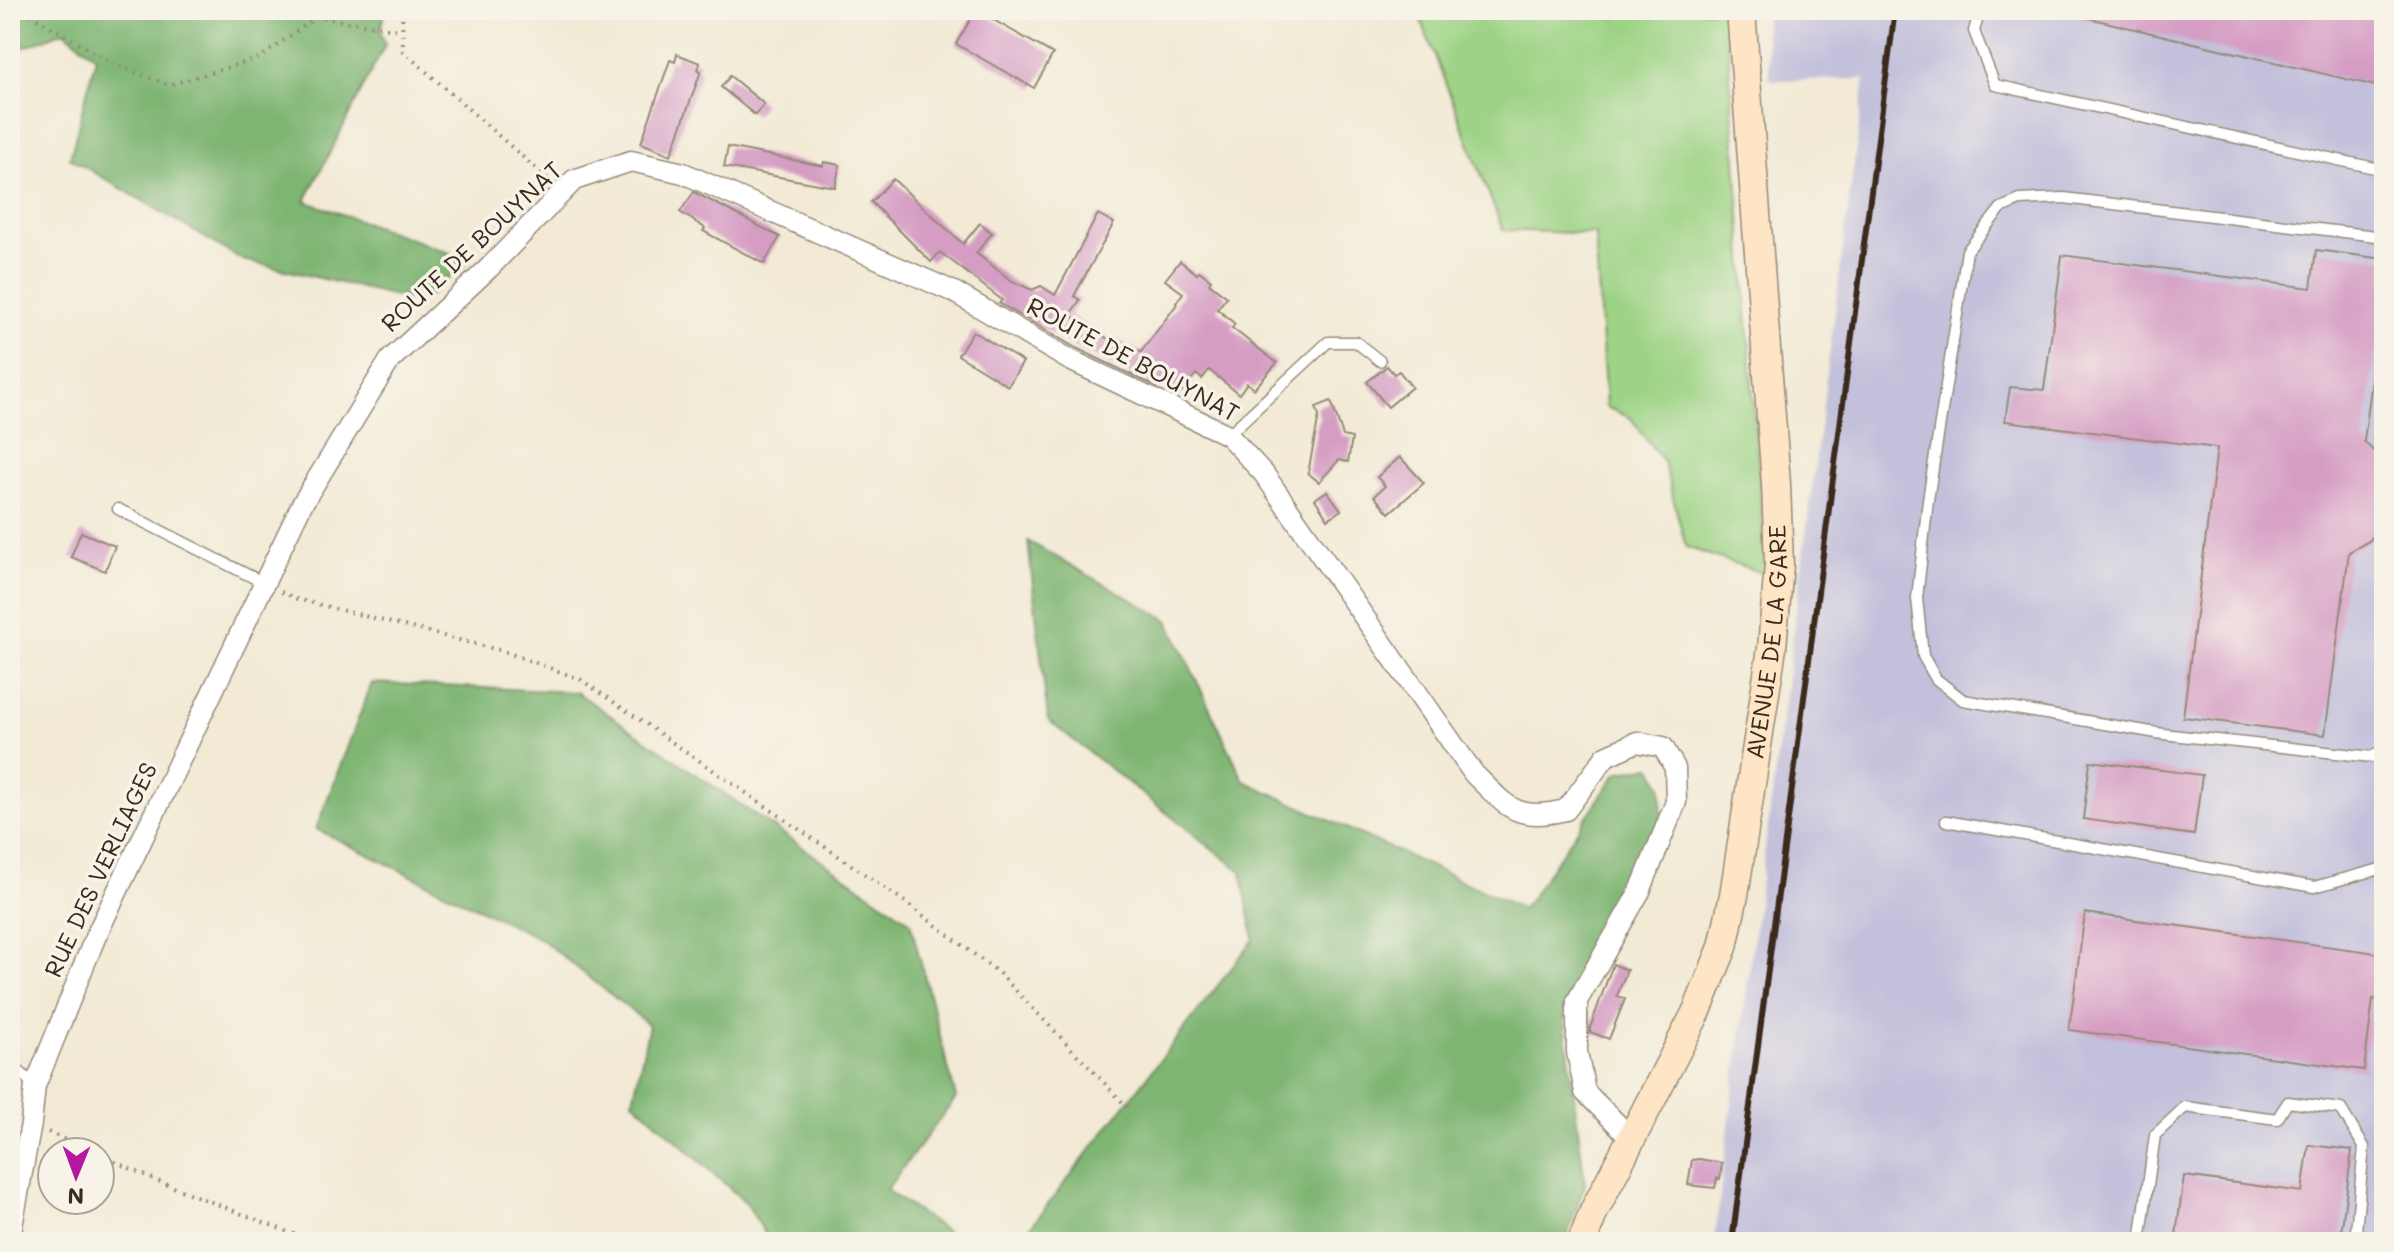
<svg xmlns="http://www.w3.org/2000/svg" width="2394" height="1252" font-family="Mali,sans-serif">
	<style>
		.industrial { fill: #c3c0db }
		.green { fill: #9dd385; stroke: #6c7e52; stroke-width: 2 }
		.forest { fill: #7eb572; stroke: #5c7048; stroke-width: 2 }
		.building { fill: #d59dc4 }
		.lines { fill: none; stroke-linecap: round; stroke-linejoin: round }
		.lane-casing { stroke: #968a7a; stroke-width: 13 }
		.street-casing { stroke: #968a7a; stroke-width: 23 }
		.secondary-casing { stroke: #968a7a; stroke-width: 31 }
		.path { stroke: #968a7a; stroke-width: 4; stroke-dasharray: 2 6; stroke-linecap: butt }
		.lane { stroke: #fff; stroke-width: 10 }
		.street { stroke: #fff; stroke-width: 20 }
		.secondary { stroke: #fde5c5; stroke-width: 28 }
		.rail { stroke: #3b2a1e; stroke-width: 6 }
		.labels { text-anchor: middle; stroke-width: 7; stroke-linejoin: round; paint-order: stroke }
		.street-label { font-size: 24px; fill: #3b2a1e; stroke: #f7f3e8 }
	</style>
	<rect width="100%" height="100%" fill="#f7f3e8"/>
	<filter id="ink" filterUnits="userSpaceOnUse"><feTurbulence type="fractalNoise" baseFrequency=".0125" numOctaves="2"/><feDisplacementMap in="SourceGraphic" scale="16" xChannelSelector="R" yChannelSelector="G"/><feConvolveMatrix kernelMatrix="1 2 1 2 8 2 1 2 1" color-interpolation-filters="sRGB"/></filter>
	<filter id="wash" filterUnits="userSpaceOnUse"><feTurbulence type="fractalNoise" baseFrequency=".006" numOctaves="4" result="noise"/><feDisplacementMap in="SourceGraphic" scale="32" xChannelSelector="R" yChannelSelector="G"/><feGaussianBlur stdDeviation="1.8" result="paint"/><feColorMatrix in="noise" values="0 0 0 0 0 0 0 0 0 0 0 0 0 0 0 0 0 1.4 0 .05"/><feComposite in="paint" operator="in"/></filter>
	<g filter="url(#wash)">
		<rect width="100%" height="100%" fill="#f2ead5"/>
		<path class="industrial" d="M1764,10h620v1232h-670l151,-1163 -95,1z"/>
		<path class="green" d="M1417,10h141l58,8 4,-8h105l41,564 -80,-27 -22,-84 -33,-45 -25,-11 -11,-173 -92,-4z"/>
		<g class="forest">
			<path d="M10,10h376l-6,20 5,15 -80,156 165,59 -49,42 -178,-42 -173,-102 26,-101 -32,-26 -54,22z"/>
			<path d="M1028,541l140,79 76,161 279,128 94,-136 34,-7 11,21 -1,33 -98,188 22,176 -20,58h-546l235,-303 -13,-68 -193,-151z"/>
			<path d="M372,683l204,9 334,229 46,177 -70,92 76,52h-192l-23,-38 -114,-103 16,-76 -108,-86 -225,-110z"/>
		</g>
		<g id="blocks">
			<g class="building">
				<path d="M976,10l77,44 -19,34 -78,-44z"/>
				<path d="M2081,10h303v78l-304,-72z"/>
				<path d="M677,54l23,9 -2,7 3,1 -30,84 -30,-12 29,-83 5,2z"/>
				<path d="M730,76l34,28 -9,11 -34,-28z"/>
				<path d="M728,147l95,19 1,-4 16,3 -5,22 -111,-20z"/>
				<path d="M893,179l70,65 17,-21 12,10 -16,20 36,28 20,9 9,-4 14,9 43,-81 16,9 -40,73 6,4 -10,15 43,27 1,-4 27,14 36,-48 -1,-1 7,-10 -18,-13 15,-19 17,13 2,-3 12,9 -2,3 18,14 -10,12 18,15 -3,4 45,35 -23,26 -7,-6 -8,11 -30,-24 -7,9 -6,-5 -16,20 -18,-13 -5,6 -81,-39 -77,-45 3,-3 -62,-48 -9,10 -60,-60z"/>
				<path d="M694,192l86,45 -16,27 -61,-33 2,-3 -25,-16z"/>
				<path d="M2316,250l68,9v30l-20,152 20,22v61l-15,17 -20,11 -24,183 -142,-18 34,-269 -212,-27 5,-34 34,3 18,-135 249,33z"/>
				<path d="M973,331l50,31 -15,24 -50,-31z"/>
				<path d="M1387,366l7,8 5,-3 13,16 -24,20 -21,-25z"/>
				<path d="M1331,401l12,35 9,2 -4,24 -9,-2 -20,22 -11,-9 11,-57 -3,-9z"/>
				<path d="M1400,457l24,26 -35,30 -15,-17 11,-10 -8,-9z"/>
				<path d="M1327,491l14,19 -13,9 -13,-20z"/>
				<path d="M81,532l34,14 -10,25 -34,-14z"/>
				<path d="M2090,761l112,14 -8,60 -111,-16z"/>
				<path d="M2085,913l299,41v47l-11,-2 -9,71 -295,-40z"/>
				<path d="M1613,964l14,6 -10,26 8,3 -16,40 -19,-7v-4z"/>
				<path d="M2309,1145l43,5 -12,92h-165l9,-66 118,16z"/>
				<path d="M1699,1159l23,4 -2,16 -3,-1 -2,10 -27,-3 4,-25z"/>
			</g>
		</g>
	</g>
	<g filter="url(#ink)">
		<use href="#blocks" fill-opacity="0" stroke="#968a7a" stroke-width="2"/>
		<g class="lines">
			<defs>
				<g id="lane">
					<path d="M1980,10l-6,21 21,54 389,85"/>
					<path d="M2384,237l-320,-39 -44,2 -19,8 -34,43 -39,249 -11,98 6,58 13,23 27,21 200,34 209,23 12,-8"/>
					<path d="M1228,435l100,-93h28l24,19"/>
					<path d="M118,509l146,74"/>
					<path d="M1946,821l368,66 70,-19"/>
					<path d="M10,1063l25,23"/>
					<path d="M2140,1242l15,-107 30,-28 92,12 11,-17 53,7 23,38 -9,95"/>
				</g>
				<path id="street" d="M10,1237l21,-113 4,-38 60,-148 207,-434 88,-144 99,-92 85,-88 57,-19 52,12 271,119 116,68 158,75 36,39 210,300c34,33 41,48 92,36l40,-54 31,-14 26,5 12,21 1,34 -36,89 -63,110v51l8,40 46,46"/>
				<g id="secondary">
					<path id="s1" d="M1582,1242l12,-31 103,-200 26,-64 11,-52 38,-247 7,-83 -3,-81 -35,-474"/>
				</g>
			</defs>
			<use href="#lane" class="lane-casing"/>
			<use href="#street" class="street-casing"/>
			<use href="#secondary" class="secondary-casing"/>
			<g class="path">
				<path d="M23,10l89,53 57,22 91,-27 56,-41 86,13"/>
				<path d="M402,10l1,41 147,130"/>
				<path d="M281,592l16,7 206,52 77,28 321,220 98,74 131,137"/>
				<path d="M48,1132l45,20"/>
				<path d="M100,1155l60,27 154,60"/>
			</g>
			<use href="#lane" class="lane"/>
			<use href="#street" class="street"/>
			<use href="#secondary" class="secondary"/>
			<path class="rail" d="M1732,1242l163,-1232"/>
		</g>
	</g>
	<g class="labels">
		<g class="street-label">
			<text transform="translate(472 247) rotate(-43)" y="8">ROUTE DE BOUYNAT</text>
			<text transform="translate(1133 360) rotate(28)" y="8">ROUTE DE BOUYNAT</text>
			<text dy="8" stroke="none"><textPath href="#s1" startOffset="636">AVENUE DE LA GARE</textPath></text>
			<text transform="translate(101 870) rotate(-65)" y="8">RUE DES VERLIAGES</text>
		</g>
	</g>
	<rect width="2394" height="1252" fill="none" stroke="#f7f3e8" stroke-width="40"/>
	<g transform="translate(76 1176) rotate(181)"><circle r="38" fill="#f7f3e8" stroke="#aca397" stroke-width="2"/>
	<path d="M0-6L14 30L0 20L-14 30Z" fill="#b5179e"/>
	<text y="-12" font-size="22" font-weight="bold" text-anchor="middle" fill="#3b2a1e">N</text>
	</g>
</svg>
